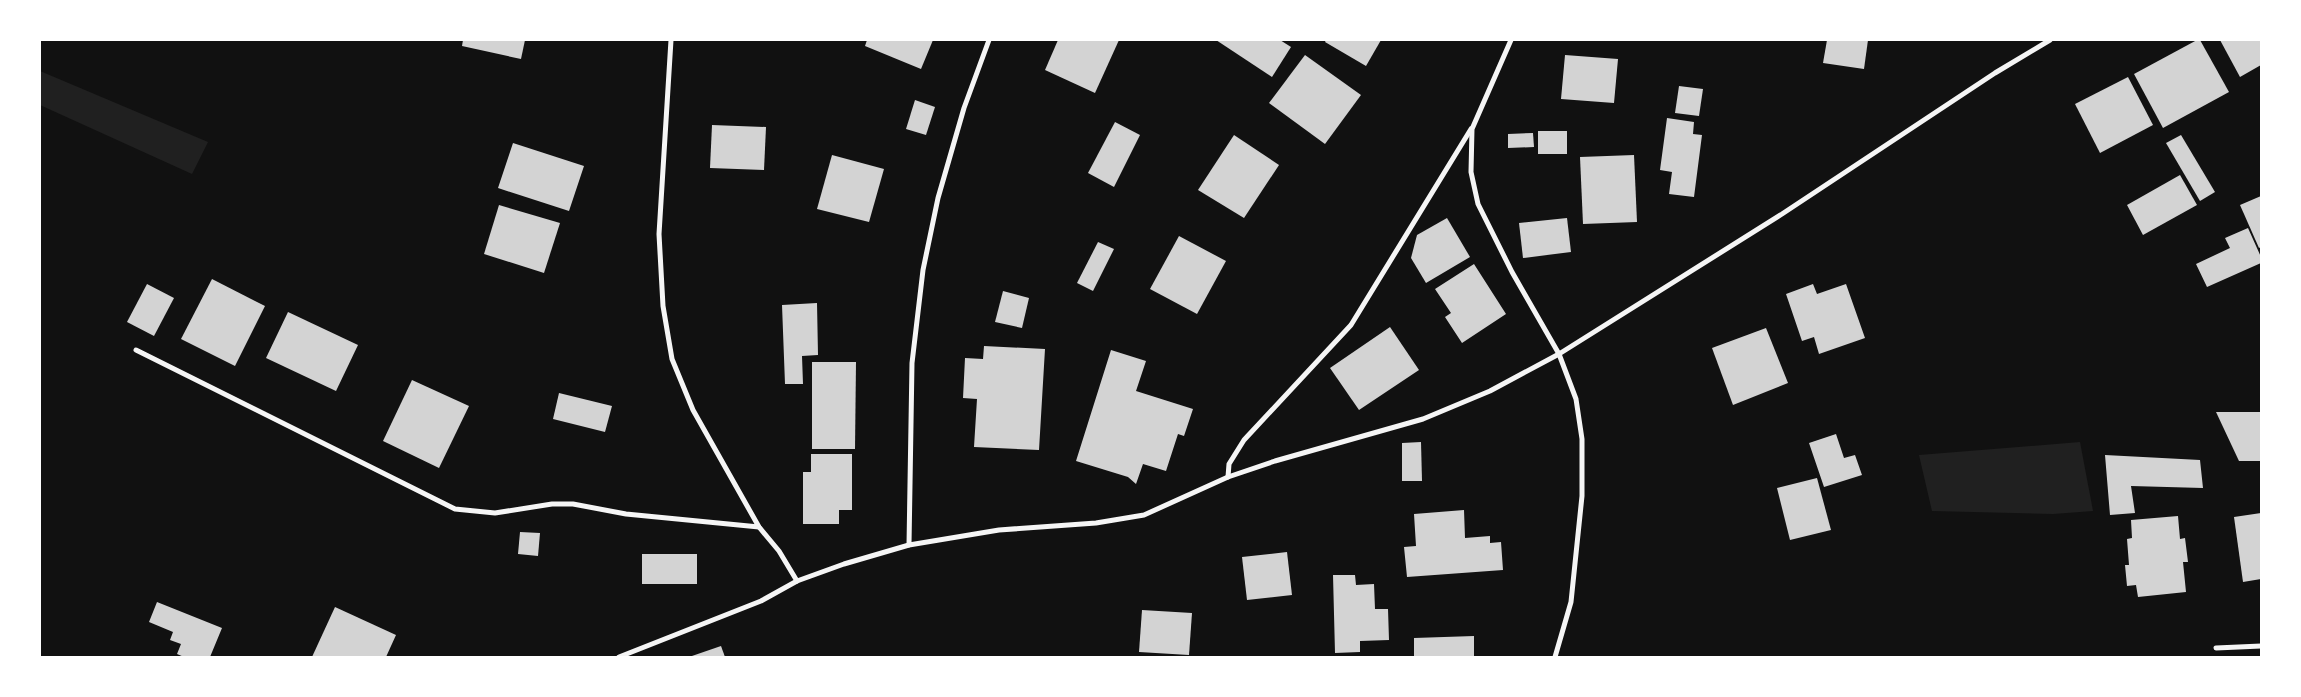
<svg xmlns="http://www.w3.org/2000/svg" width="2301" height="697" font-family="'Noto Sans',sans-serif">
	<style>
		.green { fill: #202020 }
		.building { fill: #d3d3d3 }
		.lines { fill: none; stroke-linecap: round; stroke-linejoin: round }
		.minor { stroke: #f5f5f5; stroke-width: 5 }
	</style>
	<rect width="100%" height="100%" fill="#111"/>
	<g class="green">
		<path d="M40,71l168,71 -16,32 -152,-69z"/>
		<path d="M2080,442l13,69 -40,3 -121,-3 -13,-56z"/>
	</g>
	<g class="building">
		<path d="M463,40h62l-4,19 -59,-13z"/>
		<path d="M867,40h66l-12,29 -56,-23z"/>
		<path d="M1058,40h61l-24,53 -50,-23z"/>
		<path d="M1216,40h64l11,7 -19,30z"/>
		<path d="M1326,40h55l-15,26 -41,-24z"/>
		<path d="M1827,40h41l-4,29 -41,-6z"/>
		<path d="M2197,40h3l29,52 -66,36 -29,-54z"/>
		<path d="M2220,40h41v25l-21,12z"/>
		<path d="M1305,55l56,40 -36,49 -56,-41z"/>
		<path d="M1565,55l53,4 -4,44 -53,-4z"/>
		<path d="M2128,77l25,48 -53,28 -25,-49z"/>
		<path d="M1679,86l24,3 -4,27 -24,-3z"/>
		<path d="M915,100l20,7 -9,28 -20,-6z"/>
		<path d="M1667,118l27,4 -1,12 9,1 -8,62 -25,-3 3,-22 -12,-2z"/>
		<path d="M1115,122l25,13 -26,52 -26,-14z"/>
		<path d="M712,125l54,2 -2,43 -54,-2z"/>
		<rect x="1538" y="131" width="29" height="23"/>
		<path d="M1533,133l1,14 -26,1v-14z"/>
		<path d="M1234,135l45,30 -35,53 -46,-28z"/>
		<path d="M2181,135l34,57 -15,9 -34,-58z"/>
		<path d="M513,143l71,23 -15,45 -71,-23z"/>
		<path d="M832,155l52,14 -15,53 -52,-13z"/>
		<path d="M1634,155l3,67 -54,2 -3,-67z"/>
		<path d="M2180,175l17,30 -54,30 -16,-30z"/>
		<path d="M2261,196v51l-2,1 -19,-43z"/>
		<path d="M499,205l61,18 -16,50 -60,-19z"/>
		<path d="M1447,218l23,39 -44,26 -15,-25 6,-23z"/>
		<path d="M1567,218l4,34 -48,6 -4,-35z"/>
		<path d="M2248,228l13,29v6l-54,24 -11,-23 34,-16 -5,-10z"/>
		<path d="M1179,236l47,25 -29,53 -47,-25z"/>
		<path d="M1098,242l16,7 -21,42 -16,-8z"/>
		<path d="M1474,264l32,50 -44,29 -17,-26 6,-4 -16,-24z"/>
		<path d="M212,279l53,27 -30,60 -54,-27z"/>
		<path d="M147,284l27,14 -20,38 -27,-14z"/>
		<path d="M1813,284l4,10 29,-10 19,54 -46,16 -5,-17 -12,4 -16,-47z"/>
		<path d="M1003,291l26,7 -7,30 -27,-6z"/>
		<path d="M817,303l1,52 -16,1 1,28h-18l-3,-79z"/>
		<path d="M288,312l70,33 -22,46 -70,-33z"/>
		<path d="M1390,327l29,43 -60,40 -29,-42z"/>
		<path d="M1766,328l22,55 -55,22 -21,-57z"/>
		<path d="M984,346l61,3 -6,101 -65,-3 3,-48 -14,-1 2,-40 18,1z"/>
		<path d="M1111,350l35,11 -10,30 57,18 -9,27 -6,-2 -12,37 -23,-7 -7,20 -8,-7 -52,-16z"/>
		<path d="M812,362h44l-1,87h-43z"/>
		<path d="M412,380l57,26 -30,62 -56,-27z"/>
		<path d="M559,393l53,13 -7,26 -52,-13z"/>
		<path d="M2216,412h45v49h-22z"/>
		<path d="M1836,434l8,24 11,-3 7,20 -38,12 -15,-44z"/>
		<path d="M1421,442l1,39h-20v-38z"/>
		<path d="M811,454h41v56h-13v14h-36v-52h8z"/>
		<path d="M2105,455l95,5 3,28 -72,-2 4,27 -25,2z"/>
		<path d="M1817,478l14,52 -41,10 -13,-52z"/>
		<path d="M1464,510l1,28 25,-2v7l11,-1 2,28 -96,7 -3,-30 12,-1 -2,-32z"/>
		<path d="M2261,513v66l-18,3 -9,-65z"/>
		<path d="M2178,516l2,23 5,-1 3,24h-5l3,30 -48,5 -2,-12 -9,1 -2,-21h4l-2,-26 5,-1 -1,-18z"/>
		<path d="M520,532l20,1 -2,23 -20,-2z"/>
		<path d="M1287,552l5,43 -45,5 -5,-43z"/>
		<rect x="642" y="554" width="55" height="30"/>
		<path d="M1333,575h22l1,10 18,-1 1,25h13l1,31 -29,1v11l-25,1z"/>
		<path d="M157,602l65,26 -12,29h-26l-7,-3 4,-10 -11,-4 3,-8 -24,-10z"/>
		<path d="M335,607l61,28 -10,22h-74z"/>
		<path d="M1142,610l50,3 -3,42 -50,-3z"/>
		<path d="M1474,636v21h-60v-19z"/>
		<path d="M721,646l4,11h-36z"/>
	</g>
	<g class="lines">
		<g class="minor">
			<path d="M671,40l-12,194 4,72 9,53 21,51 66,117 20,24 18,30"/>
			<path d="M1511,40l-39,89 -1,43 7,32 34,68 47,82 17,45 6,40v57l-11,106 -16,55"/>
			<path d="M136,350l319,159 40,4 57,-9h21l53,10 133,13"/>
			<path d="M1228,477l1,-13 15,-24 107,-115 120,-196"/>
			<path d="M909,545l3,-182 11,-93 15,-72 26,-90 25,-68"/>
			<path d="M2216,648l45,-2"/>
			<path d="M619,657l142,-56 36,-20 47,-17 65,-19 90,-15 97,-7 48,-8 84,-38 47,-16 148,-42 67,-28 69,-37 223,-140 213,-141 55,-33"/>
		</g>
	</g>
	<rect width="2301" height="697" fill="none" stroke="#ffffff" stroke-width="82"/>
</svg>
